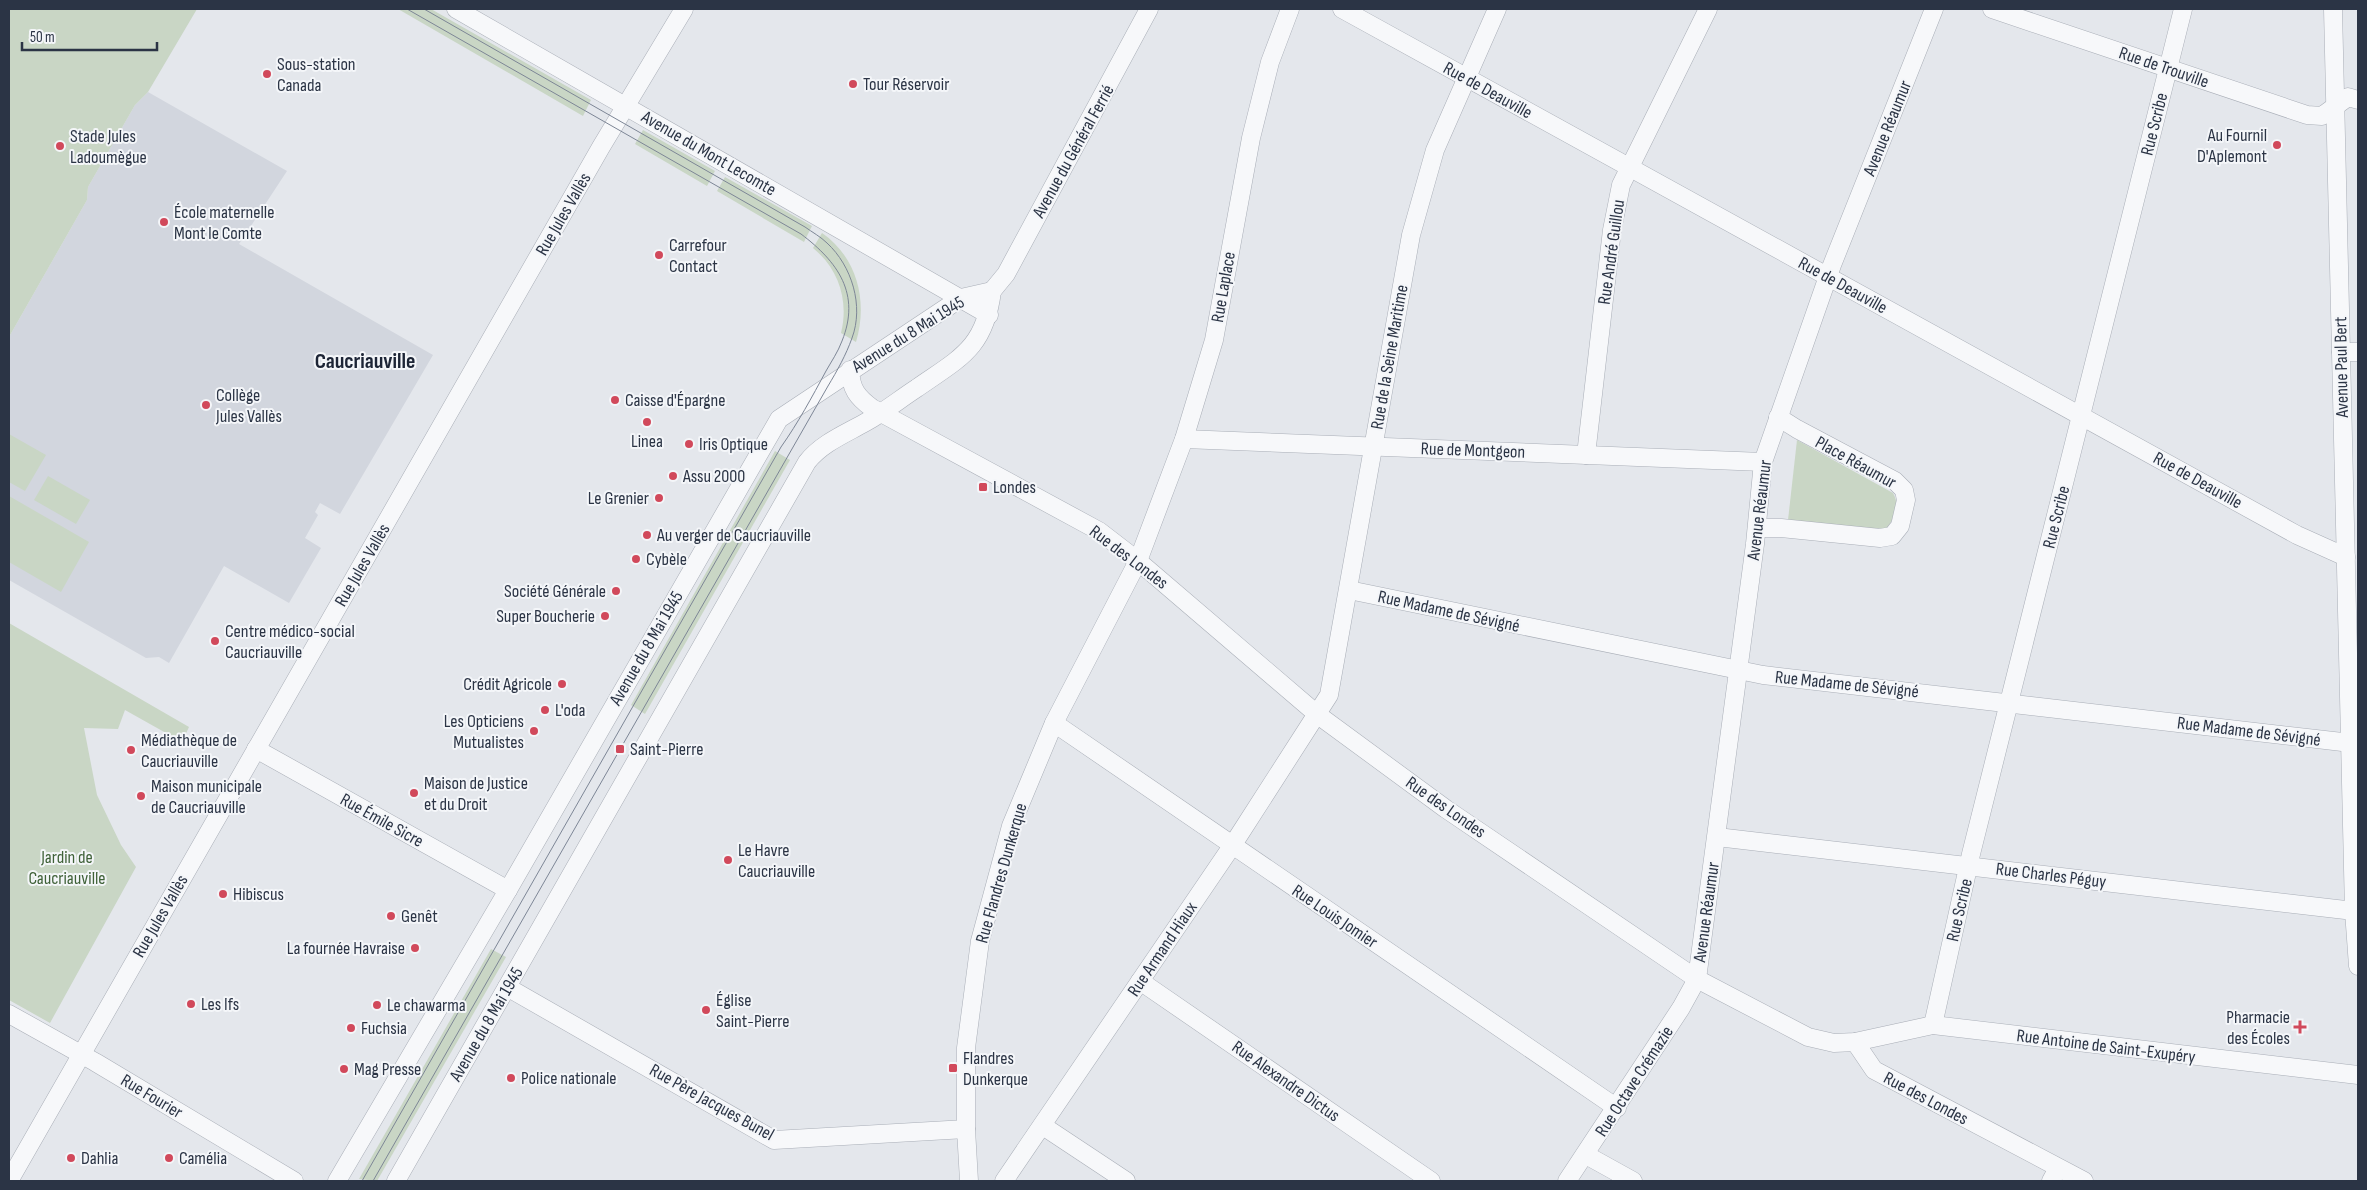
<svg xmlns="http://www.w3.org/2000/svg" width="2367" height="1190" font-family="'Sofia Sans Condensed',sans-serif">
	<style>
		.built { fill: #d2d6de }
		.green { fill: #c9d6c5 }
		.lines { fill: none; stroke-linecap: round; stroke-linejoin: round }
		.minor-casing { stroke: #a9aeb7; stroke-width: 19 }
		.minor { stroke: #f7f8fa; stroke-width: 18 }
		.tram { stroke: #7d8696; stroke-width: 1 }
		.poi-dot { fill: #d1495b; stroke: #f4f6f9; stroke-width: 2 }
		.labels { text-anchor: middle; stroke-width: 4; stroke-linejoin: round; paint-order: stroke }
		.poi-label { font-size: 18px; fill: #2b3445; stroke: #f4f6f9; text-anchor: start }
		.street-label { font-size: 18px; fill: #2b3445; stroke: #f4f6f9 }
		.park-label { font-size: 18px; fill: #3f6138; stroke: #f4f6f9 }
		.district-label { font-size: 22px; font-weight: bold; fill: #1d2536; stroke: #f4f6f9 }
	</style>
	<rect width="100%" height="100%" fill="#e4e7ec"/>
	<path class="built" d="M148,92l139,79 -48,73 194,111 -93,159 -20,-11 -5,9 3,3 -13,23 16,10 -32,55 -65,-37 -55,97 -10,-6 -13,1 -137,-78v-243l78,-137 1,-13 47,-82z"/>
	<g class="green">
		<path d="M9,9h188l-49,83 -13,13 -47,82 -1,13 -78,137z"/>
		<path d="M398,9h33l160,91 -8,16z"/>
		<path d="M643,130l72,41 -8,15 -72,-42z"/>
		<path d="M725,177l87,49 -8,16 -87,-51z"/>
		<path d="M822,233c36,25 46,69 34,109l-15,-9c8,-32 -2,-64 -28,-85z"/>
		<path d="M9,434l37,21 -21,36 -16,-9z"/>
		<path d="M1797,440l96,53c8,14 1,27 -9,38l-96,-11z"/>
		<path d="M775,451l15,9 -145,254 -14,-9z"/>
		<path d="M48,476l42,24 -14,24 -42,-24z"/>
		<path d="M9,496l80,46 -28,50 -52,-30z"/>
		<path d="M9,623l180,104 -7,15 -57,-32 -7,19 -34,-1 13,67 24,50 15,22 -86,156 -41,-23z"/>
		<path d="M491,949l15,8 -129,224 -18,-2z"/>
	</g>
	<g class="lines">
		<defs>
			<g id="minor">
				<path d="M456,9l533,306"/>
				<path d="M1342,9l955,526 49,22"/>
				<path d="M1992,9l315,106 15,1 26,-19 10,3"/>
				<path d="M2333,9l21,902 4,55"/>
				<path d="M992,291l14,-17 143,-265"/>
				<path d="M2341,352h17"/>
				<path d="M850,370c1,19 7,27 22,38l227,123 39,30 180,154 128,94 251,170 111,58 26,6 21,-1 78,-17 425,50"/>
				<path d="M1184,439l579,23"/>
				<path d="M1586,455l26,-225 9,-45 87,-176"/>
				<path d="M1757,528h24l99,10 12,-2 8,-10 6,-26 -2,-10 -9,-9 -98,-52 -19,-12"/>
				<path d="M1349,590l414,85 588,68"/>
				<path d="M1054,723l563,385"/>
				<path d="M256,749l252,141"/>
				<path d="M1717,837l637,74"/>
				<path d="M1140,981l291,200"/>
				<path d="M507,987l267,153 192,-11"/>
				<path d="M9,1014l86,48 199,119"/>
				<path d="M1933,1025l38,-171 212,-845"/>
				<path d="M1855,1042l19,28 210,111"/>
				<path d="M1043,1126l83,55"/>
				<path d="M1586,1155l47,26"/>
				<path d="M9,1181l592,-1034 83,-138"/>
				<path d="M337,1181l171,-291 271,-471 182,-121 31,-7"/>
				<path d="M396,1181l411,-719c15,-19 38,-28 59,-40 18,-10 34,-23 51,-34 43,-30 68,-40 75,-97"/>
				<path d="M969,1181l-3,-52v-81l14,-107 31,-115 43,-103 84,-162 46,-122 30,-99 37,-202 19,-76 20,-53"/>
				<path d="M1004,1181l228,-335 97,-151 82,-460 24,-85 62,-141"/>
				<path d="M1567,1181l114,-173 16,-29 58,-435 8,-82 69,-197 102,-256"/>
				<path d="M2051,1181l7,-13"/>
			</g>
		</defs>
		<use href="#minor" class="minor-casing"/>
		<use href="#minor" class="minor"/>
		<g class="tram">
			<path d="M362,1181l419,-734c17,-24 31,-50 45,-76 5,-9 12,-19 16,-30 19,-47 -4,-79 -41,-107l-394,-225"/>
			<path d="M373,1181l455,-795c9,-15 18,-31 24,-48 12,-32 0,-72 -25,-95 -6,-6 -15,-11 -22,-16l-381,-218"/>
		</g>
	</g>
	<g class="poi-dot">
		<circle cx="267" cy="74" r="5"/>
		<circle cx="853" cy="84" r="5"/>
		<circle cx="2277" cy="145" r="5"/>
		<circle cx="60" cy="146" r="5"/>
		<circle cx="164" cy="222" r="5"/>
		<circle cx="659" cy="255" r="5"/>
		<circle cx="615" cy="400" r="5"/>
		<circle cx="206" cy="405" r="5"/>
		<circle cx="647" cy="422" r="5"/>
		<circle cx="689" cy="444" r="5"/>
		<circle cx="673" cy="476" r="5"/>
		<rect x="978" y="482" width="10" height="10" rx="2.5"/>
		<circle cx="659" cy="498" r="5"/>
		<circle cx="647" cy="535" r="5"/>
		<circle cx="636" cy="559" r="5"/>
		<circle cx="616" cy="591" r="5"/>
		<circle cx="605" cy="616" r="5"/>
		<circle cx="215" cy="641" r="5"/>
		<circle cx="562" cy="684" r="5"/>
		<circle cx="545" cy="710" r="5"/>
		<circle cx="534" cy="731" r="5"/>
		<rect x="615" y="744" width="10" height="10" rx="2.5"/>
		<circle cx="131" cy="750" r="5"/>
		<circle cx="414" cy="793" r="5"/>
		<circle cx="141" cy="796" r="5"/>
		<circle cx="728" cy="860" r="5"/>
		<circle cx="223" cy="894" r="5"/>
		<circle cx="391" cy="916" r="5"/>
		<circle cx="415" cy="948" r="5"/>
		<circle cx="191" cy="1004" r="5"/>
		<circle cx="377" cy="1005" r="5"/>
		<circle cx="706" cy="1010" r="5"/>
		<path d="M2297.5 1019.5h5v5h5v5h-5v5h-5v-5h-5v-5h5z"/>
		<circle cx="351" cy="1028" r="5"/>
		<rect x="948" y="1063" width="10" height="10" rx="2.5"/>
		<circle cx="344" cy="1069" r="5"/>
		<circle cx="511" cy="1078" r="5"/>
		<circle cx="71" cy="1158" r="5"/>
		<circle cx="169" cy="1158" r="5"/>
	</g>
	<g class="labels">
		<g class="poi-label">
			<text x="277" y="70">Sous-station<tspan x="277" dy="21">Canada</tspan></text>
			<text x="863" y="90">Tour Réservoir</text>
			<text x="2267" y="141" text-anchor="end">Au Fournil<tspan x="2267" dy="21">D'Aplemont</tspan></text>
			<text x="70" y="142">Stade Jules<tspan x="70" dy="21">Ladoumègue</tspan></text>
			<text x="174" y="218">École maternelle<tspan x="174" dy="21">Mont le Comte</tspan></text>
			<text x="669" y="251">Carrefour<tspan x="669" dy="21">Contact</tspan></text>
			<text x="216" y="401">Collège<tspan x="216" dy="21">Jules Vallès</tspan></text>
			<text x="625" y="406">Caisse d'Épargne</text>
			<text x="647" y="447" text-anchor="middle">Linea</text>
			<text x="699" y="450">Iris Optique</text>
			<text x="683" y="482">Assu 2000</text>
			<text x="993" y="493">Londes</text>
			<text x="649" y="504" text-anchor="end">Le Grenier</text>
			<text x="657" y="541">Au verger de Caucriauville</text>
			<text x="646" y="565">Cybèle</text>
			<text x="606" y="597" text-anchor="end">Société Générale</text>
			<text x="595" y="622" text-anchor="end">Super Boucherie</text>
			<text x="225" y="637">Centre médico-social<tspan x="225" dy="21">Caucriauville</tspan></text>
			<text x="552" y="690" text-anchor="end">Crédit Agricole</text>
			<text x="555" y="716">L'oda</text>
			<text x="524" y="727" text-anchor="end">Les Opticiens<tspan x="524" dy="21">Mutualistes</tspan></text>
			<text x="141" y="746">Médiathèque de<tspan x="141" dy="21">Caucriauville</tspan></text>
			<text x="630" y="755">Saint-Pierre</text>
			<text x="424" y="789">Maison de Justice<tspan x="424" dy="21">et du Droit</tspan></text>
			<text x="151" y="792">Maison municipale<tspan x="151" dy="21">de Caucriauville</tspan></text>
			<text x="738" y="856">Le Havre<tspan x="738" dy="21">Caucriauville</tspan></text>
			<text x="233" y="900">Hibiscus</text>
			<text x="401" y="922">Genêt</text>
			<text x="405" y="954" text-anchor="end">La fournée Havraise</text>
			<text x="716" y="1006">Église<tspan x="716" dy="21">Saint-Pierre</tspan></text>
			<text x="201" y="1010">Les Ifs</text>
			<text x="387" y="1011">Le chawarma</text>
			<text x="2290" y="1023" text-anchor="end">Pharmacie<tspan x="2290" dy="21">des Écoles</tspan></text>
			<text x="361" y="1034">Fuchsia</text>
			<text x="963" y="1064">Flandres<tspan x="963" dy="21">Dunkerque</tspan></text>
			<text x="354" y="1075">Mag Presse</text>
			<text x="521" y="1084">Police nationale</text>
			<text x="81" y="1164">Dahlia</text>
			<text x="179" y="1164">Camélia</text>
		</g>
		<g class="street-label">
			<text transform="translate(2164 67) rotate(19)" y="6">Rue de Trouville</text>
			<text transform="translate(1488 90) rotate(29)" y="6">Rue de Deauville</text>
			<text transform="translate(2154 124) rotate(-76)" y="6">Rue Scribe</text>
			<text transform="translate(1887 128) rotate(-68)" y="6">Avenue Réaumur</text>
			<text transform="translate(1073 151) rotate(-61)" y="6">Avenue du Général Ferrié</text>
			<text transform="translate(709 153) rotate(30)" y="6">Avenue du Mont Lecomte</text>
			<text transform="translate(563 214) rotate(-60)" y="6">Rue Jules Vallès</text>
			<text transform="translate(1611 252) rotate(-82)" y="6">Rue André Guillou</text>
			<text transform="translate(1843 285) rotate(29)" y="6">Rue de Deauville</text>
			<text transform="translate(1223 287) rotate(-80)" y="6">Rue Laplace</text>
			<text transform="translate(908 334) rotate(-32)" y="6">Avenue du 8 Mai 1945</text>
			<text transform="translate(1389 357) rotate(-80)" y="6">Rue de la Seine Maritime</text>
			<text transform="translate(2341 367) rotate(-91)" y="6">Avenue Paul Bert</text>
			<text transform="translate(1473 450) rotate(2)" y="6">Rue de Montgeon</text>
			<text transform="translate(1856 462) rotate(29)" y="6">Place Réaumur</text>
			<text transform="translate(2198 480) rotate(29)" y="6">Rue de Deauville</text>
			<text transform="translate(1759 510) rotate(-83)" y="6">Avenue Réaumur</text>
			<text transform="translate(2056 517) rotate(-76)" y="6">Rue Scribe</text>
			<text transform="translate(1129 557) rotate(37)" y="6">Rue des Londes</text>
			<text transform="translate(362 565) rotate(-60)" y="6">Rue Jules Vallès</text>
			<text transform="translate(1449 611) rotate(12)" y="6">Rue Madame de Sévigné</text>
			<text transform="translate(646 648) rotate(-60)" y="6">Avenue du 8 Mai 1945</text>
			<text transform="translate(1847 684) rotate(6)" y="6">Rue Madame de Sévigné</text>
			<text transform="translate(2249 731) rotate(7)" y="6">Rue Madame de Sévigné</text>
			<text transform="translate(1446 807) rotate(35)" y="6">Rue des Londes</text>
			<text transform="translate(382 820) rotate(29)" y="6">Rue Émile Sicre</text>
			<text transform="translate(1001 873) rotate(-74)" y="6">Rue Flandres Dunkerque</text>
			<text transform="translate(2051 875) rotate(7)" y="6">Rue Charles Péguy</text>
			<text transform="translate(1959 910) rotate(-77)" y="6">Rue Scribe</text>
			<text transform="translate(1706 912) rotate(-82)" y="6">Avenue Réaumur</text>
			<text transform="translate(160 916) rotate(-60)" y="6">Rue Jules Vallès</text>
			<text transform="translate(1335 916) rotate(34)" y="6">Rue Louis Jomier</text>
			<text transform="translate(1162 949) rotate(-56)" y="6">Rue Armand Hiaux</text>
			<text transform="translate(486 1024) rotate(-60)" y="6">Avenue du 8 Mai 1945</text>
			<text transform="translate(2106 1046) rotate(7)" y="6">Rue Antoine de Saint-Exupéry</text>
			<text transform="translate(1286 1081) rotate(35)" y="6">Rue Alexandre Dictus</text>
			<text transform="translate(1634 1081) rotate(-57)" y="6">Rue Octave Crémazie</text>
			<text transform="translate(152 1096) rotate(31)" y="6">Rue Fourier</text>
			<text transform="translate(1926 1098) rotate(28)" y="6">Rue des Londes</text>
			<text transform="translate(712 1102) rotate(29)" y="6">Rue Père Jacques Bunel</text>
		</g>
		<g class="park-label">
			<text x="67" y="863">Jardin de<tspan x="67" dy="21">Caucriauville</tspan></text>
		</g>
		<g class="district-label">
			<text x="365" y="368">Caucriauville</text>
		</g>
	</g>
	<rect width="2367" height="1190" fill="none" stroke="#2b3445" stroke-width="20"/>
	<path d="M22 42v8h135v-8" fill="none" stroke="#2b3445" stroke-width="2.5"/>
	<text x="30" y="42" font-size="15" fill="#2b3445" stroke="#f4f6f9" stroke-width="4" paint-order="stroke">50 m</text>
</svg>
